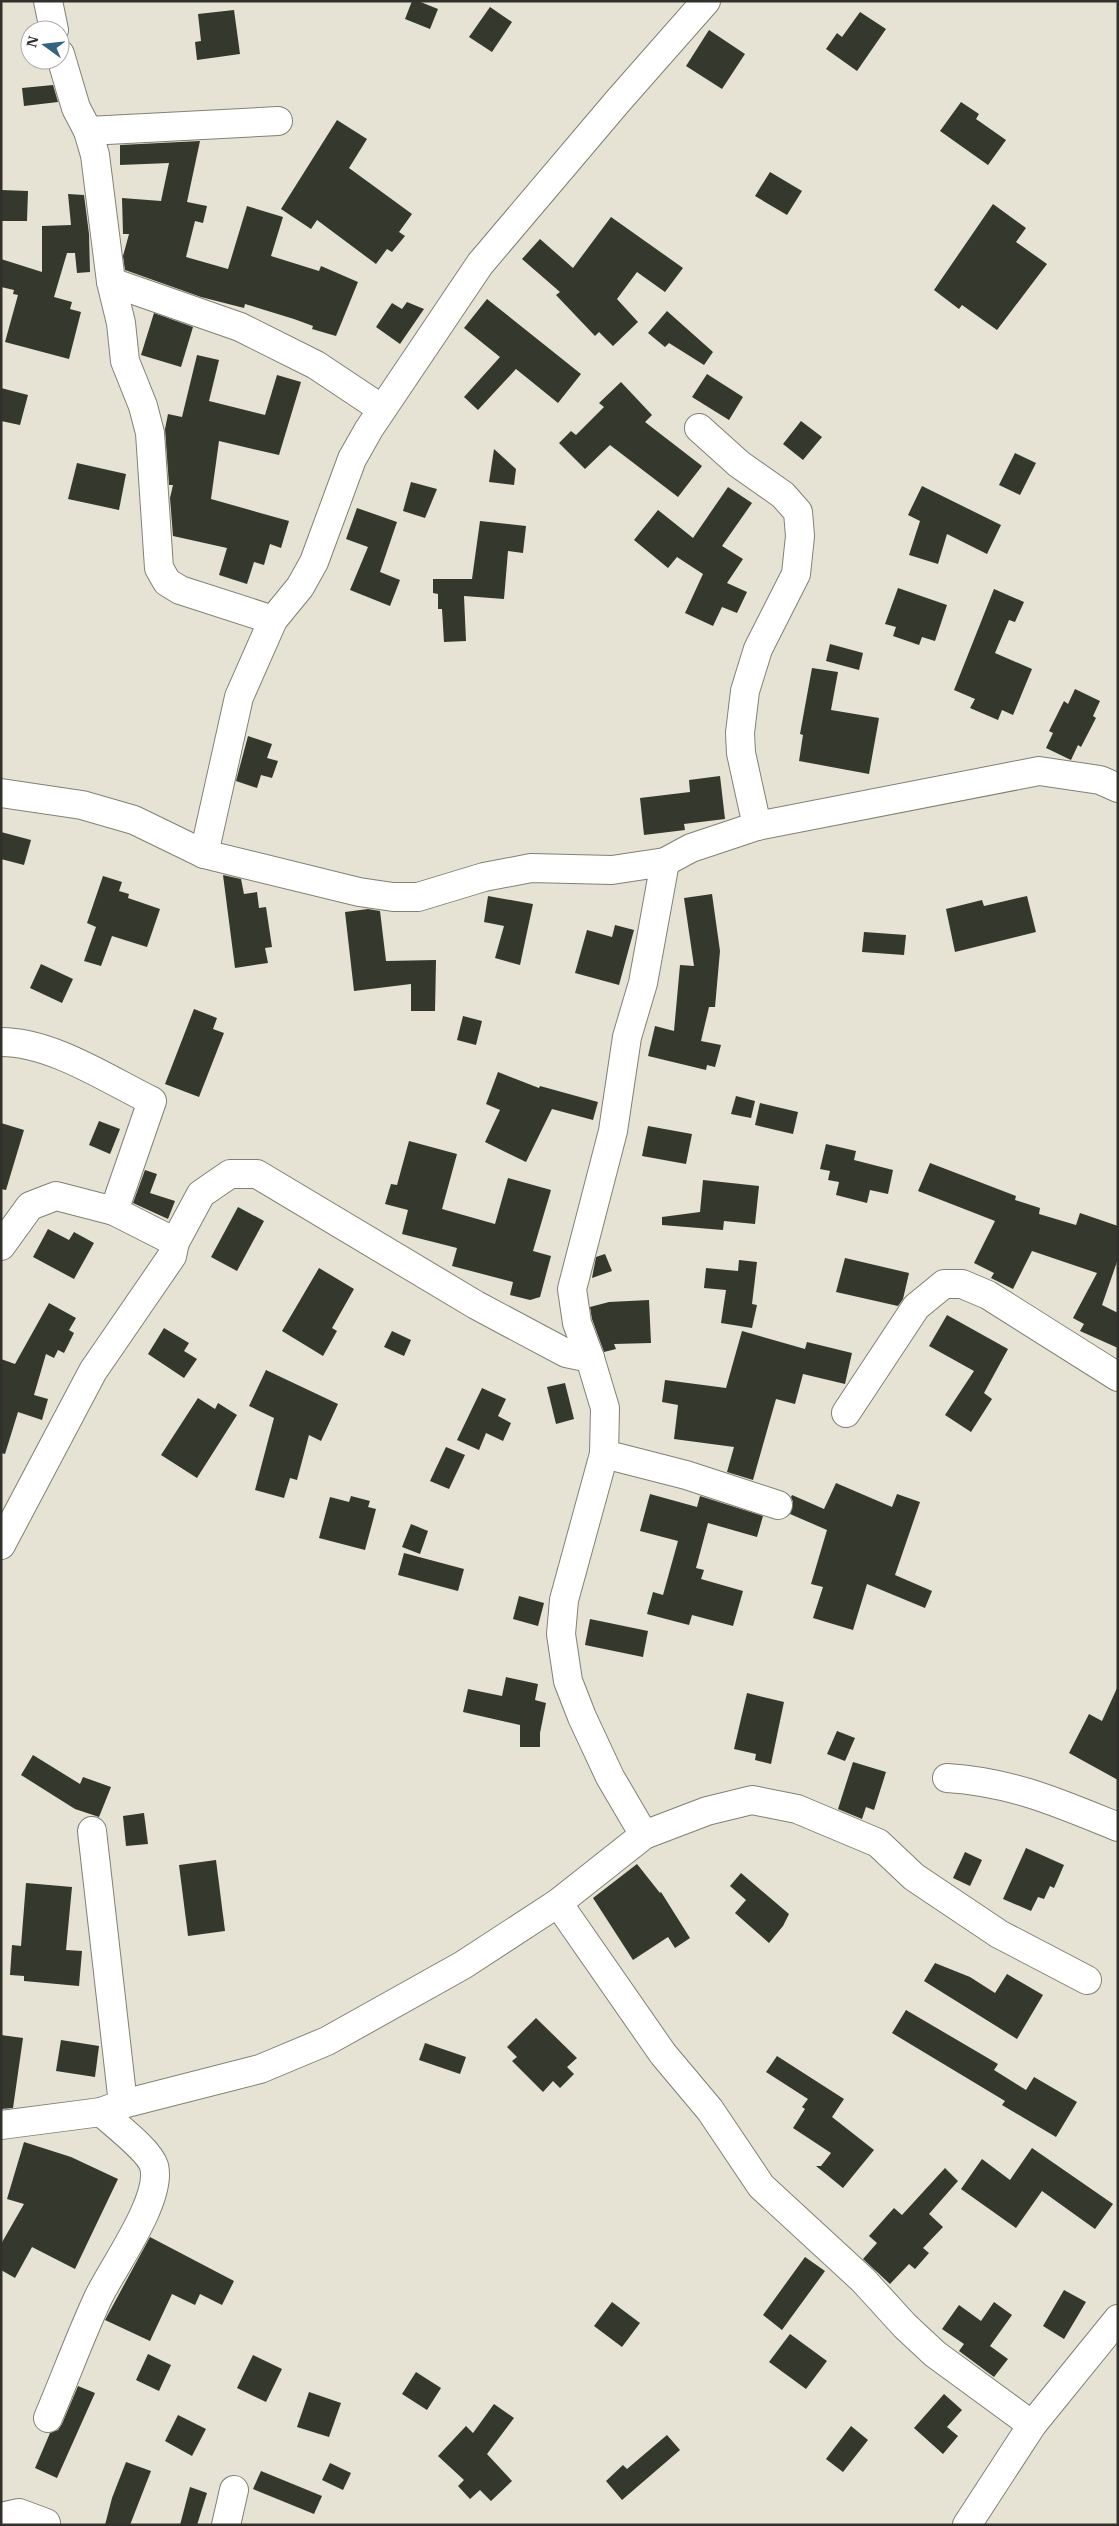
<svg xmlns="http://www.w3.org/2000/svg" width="1119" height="2526" font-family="'IBM Plex Serif',serif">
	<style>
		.building { fill: #34382d }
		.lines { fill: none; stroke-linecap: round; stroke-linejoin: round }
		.minor-casing { stroke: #828073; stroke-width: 30 }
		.minor { stroke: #fff; stroke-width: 28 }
	</style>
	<rect width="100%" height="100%" fill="#e6e3d4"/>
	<g class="building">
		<path d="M412,1h6l20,8 -8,20 -25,-10z"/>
		<path d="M490,7l22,15 -20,30 -23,-15z"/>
		<path d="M234,10l6,44 -43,6 -2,-18 6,-1 -3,-27z"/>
		<path d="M860,12l26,17 -29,42 -31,-22 11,-16 5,4z"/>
		<path d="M709,30l36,24 -23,35 -36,-23z"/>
		<path d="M53,85l5,17 -34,4 -2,-18z"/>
		<path d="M961,102l18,12 -3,5 30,21 -18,25 -48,-34z"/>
		<path d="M337,120l30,19 -18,29 63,46 -13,18 6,4 -13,16 -5,-3 -11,15 -59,-44 -6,9 -30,-20z"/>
		<path d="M200,141l-13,61 20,4 -4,17 -8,-2 -9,36 42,12 19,-63 36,11 -12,39 48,15 2,-5 37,16 -22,54 -24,-7 1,-3 -19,-7 -49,-15 -1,4 -43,-11 -76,-27 -2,-14 6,-22h-6l-1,-36 39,3 8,-38 -49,2v-20z"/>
		<path d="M770,172l32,19 -15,24 -32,-19z"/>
		<path d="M1,190l27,1 -1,30h-26z"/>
		<path d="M68,194l16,1 5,39 1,38 -13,1 -2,-20h-8l-13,44 18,5 -2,7 11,3 -12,47 -64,-17 13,-47 -5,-1 1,-4 -13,-3v-28l41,13v-46l29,-1z"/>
		<path d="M993,204l33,24 -10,14 31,22 -50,66 -35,-25 -3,4 -25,-19z"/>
		<path d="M611,217l72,51 -18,24 -28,-20 -20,27 21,23 -25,24 -14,-14 -4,4 -39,-41 4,-3 -38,-33 18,-20 33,29z"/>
		<path d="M487,299l94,75 -23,29 -42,-34 -38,41 -14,-13 36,-40 -36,-29z"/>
		<path d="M407,302l17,7 -24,35 -24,-17 16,-24 10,6z"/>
		<path d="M667,311l46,41 -9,13 -35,-22 -4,4 -17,-14z"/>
		<path d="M154,313l39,14 -12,40 -40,-12z"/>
		<path d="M197,355l22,5 -10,41 56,14 12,-40 24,7 -22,73 -60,-14 -8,58 78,22 -8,27 -11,-4 -6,21 -10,-3 -7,22 -28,-9 8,-27 -54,-12 -3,-38 3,-13h-4l-4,-56 3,-15 14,3z"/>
		<path d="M707,374l36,23 -14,23 -37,-23z"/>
		<path d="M621,382l31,33 -7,7 57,44 -24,31 -68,-52 -25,24 -26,-26 12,-12 5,4 28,-28 -5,-4z"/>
		<path d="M1,388l27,7 -8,30 -19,-4z"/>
		<path d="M801,421l21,16 -19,23 -20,-16z"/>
		<path d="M494,449l22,20 -2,16 -25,-3z"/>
		<path d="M1015,453l21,10 -16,32 -21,-10z"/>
		<path d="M77,463l49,11 -7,36 -51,-11z"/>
		<path d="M411,482l26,7 -12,29 -22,-7z"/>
		<path d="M922,486l79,39 -14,29 -40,-20 -9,30 -29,-9 11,-34 -12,-6z"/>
		<path d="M728,487l24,16 -30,43 21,13 -16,24 20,9 -10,21 -15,-6 -9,19 -28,-13 18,-39 -26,-17 -9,11 -34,-28 24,-30 35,28z"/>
		<path d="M357,508l40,14 -17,50 20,8 -10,26 -40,-16 18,-43 -22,-8z"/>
		<path d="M480,521l46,5 -3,27 -15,-2 -4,48 -40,-3 2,45 -22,1 -2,-33h-4v-15l-5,-1v-14h39z"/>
		<path d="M898,588l49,17 -12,36 -13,-4 -3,8 -26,-9 3,-9 -11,-3z"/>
		<path d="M994,589l30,13 -9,20 -6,-2 -14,33 37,16 -19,46 -11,-5 -4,10 -28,-12 5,-9 -21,-9z"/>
		<path d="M830,644l33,9 -4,17 -33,-9z"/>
		<path d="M812,668l26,4 -7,38 48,8 -10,56 -70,-13 4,-26 -3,-1z"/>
		<path d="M1075,689l25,12 -7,15 3,2 -15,29 -3,-2 -7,15 -25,-12 7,-15 -4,-2 15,-30 4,3z"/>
		<path d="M248,736l24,8 -5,14 11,3 -6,17 -11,-3 -4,13 -21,-7z"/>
		<path d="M720,776l5,43 -41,5 1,6 -41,5 -4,-37 50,-6 -1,-12z"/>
		<path d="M1,832l30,8 -7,25 -23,-6z"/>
		<path d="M223,875l18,4 3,15 13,-2 2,16 7,-1 6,40 -7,1 3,15 -33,5z"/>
		<path d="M103,876l19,6 -3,9 10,3 -1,4 32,11 -13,38 -35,-11 -11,30 -17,-5 12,-34 -9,-4z"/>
		<path d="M712,894l8,57 -5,56h-6l-8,34 20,4 -6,22 -8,-2 -1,5 -58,-14 7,-30 19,5 6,-66 14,1 -10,-68z"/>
		<path d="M488,896l45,8 -13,61 -25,-7 9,-32 -20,-4z"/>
		<path d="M1027,896l9,36 -81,20 -9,-43 36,-9 2,6z"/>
		<path d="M368,909l12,2 6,50 50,-1 -1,51h-24v-27l-57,7 -9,-79z"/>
		<path d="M615,925l19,5 -15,55 -44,-12 12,-43 25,7z"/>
		<path d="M864,932l42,3 -2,20 -42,-3z"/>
		<path d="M41,964l32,15 -11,24 -32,-15z"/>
		<path d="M194,1009l23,9 -4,11 11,4 -25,64 -34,-13z"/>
		<path d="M463,1016l19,5 -6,24 -19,-5z"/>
		<path d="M498,1072l41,16 1,-2 58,16 -5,18 -41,-11 -26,53 -41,-20 15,-32 -14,-6z"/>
		<path d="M736,1096l19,5 -4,17 -20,-4z"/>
		<path d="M760,1103l38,9 -5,22 -38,-9z"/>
		<path d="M99,1121l21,8 -10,25 -21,-9z"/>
		<path d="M1,1123l23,7 -18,60 -5,-1z"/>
		<path d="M648,1126l44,8 -6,30 -44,-8z"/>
		<path d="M409,1141l48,13 -15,55 53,15 13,-46 43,12 -18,61 18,5 -11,41 -10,3 -20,-5 3,-13 -61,-16 5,-18 -55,-14 6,-24 -23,-6 6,-20 6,1z"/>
		<path d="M826,1144l30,7 -2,9 39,10 -5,24 -18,-4 -3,13 -31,-8 3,-13 -11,-2 2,-9 -10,-2z"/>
		<path d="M930,1163l86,33 -1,4 25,8 -1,6 37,11 4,-12 38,13v33l-16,46 16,8v35l-38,-17 4,-7 -11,-6 24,-45 -65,-22 -19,38 -22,-11 3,-5 -20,-10 21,-42 -77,-30z"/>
		<path d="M145,1170l12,4 -7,19 25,8 -7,18 -35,-16z"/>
		<path d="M703,1180l56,6 -4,38 -31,-3 -1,9 -61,-5v-8l38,-5z"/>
		<path d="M238,1207l26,14 -27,50 -26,-14z"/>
		<path d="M48,1229l21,11 5,-8 20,11 -20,36 -41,-22z"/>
		<path d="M605,1254l7,17 -20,7 4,-21z"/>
		<path d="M845,1258l64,15 -6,26 -5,7 -62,-14z"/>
		<path d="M739,1260l18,2 -5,42 5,1 -5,23 -31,-5 5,-33 -22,-2 2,-20 32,3z"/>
		<path d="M319,1268l35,21 -22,39 5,3 -14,25 -41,-25z"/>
		<path d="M649,1300l2,43 -37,1 2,5 -12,3 -12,-33 -2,-12 19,-5z"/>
		<path d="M49,1303l27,15 -7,12 5,3 -10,20 -6,-3 -4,8 -8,-4 -12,41 14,4 -6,21 -24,-8 -13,42 -4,-1v-94l14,5z"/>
		<path d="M947,1315l61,34 -24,44 8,6 -21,33 -26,-17 29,-44 -45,-25z"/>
		<path d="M164,1328l25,15 -5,8 13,8 -13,19 -36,-24z"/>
		<path d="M392,1331l19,9 -7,16 -20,-9z"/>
		<path d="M742,1331l63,18 2,-7 45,11 -7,31 -42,-10 -8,30 -19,-5 -23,81 -26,-8 7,-25 -60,-8 4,-34 -16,-3 3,-22 61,8z"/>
		<path d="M266,1370l72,34 -17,37 -12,-6 -12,45 -7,-2 -6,20 -29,-8 19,-72 -25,-12z"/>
		<path d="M565,1383l9,36 -18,5 -9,-37z"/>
		<path d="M482,1388l24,11 -8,17 13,7 -8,18 -17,-8 -7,17 -22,-10z"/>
		<path d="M198,1398l17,11 3,-6 19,12 -40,63 -36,-23z"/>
		<path d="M446,1447l19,8 -16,34 -19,-8z"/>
		<path d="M836,1483l56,24 5,-13 23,8 -25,73 37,16 -7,17 -58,-24 -14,46 -40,-12 10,-31 -12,-3 16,-54 -37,-16 3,-12 -2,-5 1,-2 32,14z"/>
		<path d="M650,1494l47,13 3,-11 63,20 -6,21 -49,-14 -12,45 8,2 -3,9 42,12 -10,35 -41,-11 -3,10 -42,-11 6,-22 10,3 15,-54 -38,-10z"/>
		<path d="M351,1496l19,5 -2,6 8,2 -11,41 -46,-12 11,-41 19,5z"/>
		<path d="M411,1524l17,7 -8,23 -18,-7z"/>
		<path d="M404,1553l60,16 -6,22 -60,-16z"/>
		<path d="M519,1596l25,7 -6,23 -25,-7z"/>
		<path d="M590,1619l58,12 -5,26 -58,-12z"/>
		<path d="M506,1677l32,7 -3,16 11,3 -6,30v14h-20v-22l-57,-13 5,-23 34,7z"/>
		<path d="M1118,1686v94l-49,-27 20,-39 13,7z"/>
		<path d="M747,1693l37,9 -13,62 -16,-4 1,-6 -22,-5z"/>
		<path d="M837,1731l18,7 -10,23 -18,-7z"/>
		<path d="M33,1755l47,29 3,-7 28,10 -12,30 -24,-8 -54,-34z"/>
		<path d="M853,1762l33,10 -12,38 -8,-3 -4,12 -24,-10z"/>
		<path d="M144,1813l4,31 -22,2 -3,-30z"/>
		<path d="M1026,1848l38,17 -10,23 -4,-2 -6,13 -6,-2 -7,14 -28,-12z"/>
		<path d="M965,1852l17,8 -12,26 -17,-8z"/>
		<path d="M216,1860l9,71 -37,5 -9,-71z"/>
		<path d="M637,1864l23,29 1,-1 29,46 -15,10 -7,-11 -35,23 -40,-62z"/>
		<path d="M741,1873l48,41 -6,12 -14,17 -34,-30 11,-13 -16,-14z"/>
		<path d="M26,1883l46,4 -6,63 16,1 -3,35 -55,-5v-5l-14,-1 2,-30 9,1z"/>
		<path d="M935,1963l35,14 25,16 12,-19 36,21 -26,44 -93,-58z"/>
		<path d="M906,2010l92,54 -4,6 32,20 8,-13 43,25 -21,35 -54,-32 3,-4 -113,-68z"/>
		<path d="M536,2018l41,40 -10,9 7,7 -14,14 -7,-7 -10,11 -31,-31 5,-4 -10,-10z"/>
		<path d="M1,2035l22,3 -10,70 -12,1z"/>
		<path d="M61,2040l38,6 -4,31 -39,-6z"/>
		<path d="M425,2043l41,14 -6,17 -41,-14z"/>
		<path d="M777,2056l67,43 -12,18 42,33 -31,38 -27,-22h5l10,-13 -38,-25 12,-19 -3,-2 6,-8 -42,-27z"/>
		<path d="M24,2142l47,15 47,22 -43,90 -43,-22 -17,31 -14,-8v-26l23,-40 -17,-5z"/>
		<path d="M1032,2148l81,56 -18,25 -53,-38 -26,37 -55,-39 21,-30 28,21z"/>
		<path d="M945,2168l13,13 -29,33 14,13 -20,21 6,5 -14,16 -6,-5 -19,20 -27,-25 14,-16 -8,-7 25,-28 8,7z"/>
		<path d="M150,2237l84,44 -12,24 -22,-11 -5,11 -23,-11 -22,47 -45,-21z"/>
		<path d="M805,2257l20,14 -43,59 -19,-15z"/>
		<path d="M1064,2290l22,12 -22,37 -21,-13z"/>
		<path d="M612,2302l28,21 -18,24 -28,-21z"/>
		<path d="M994,2302l18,13 -22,31 18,13 -14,18 -35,-26 5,-7 -22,-15 17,-24 22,16z"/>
		<path d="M790,2334l37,27 -21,28 -37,-27z"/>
		<path d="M148,2354l23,11 -12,26 -23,-11z"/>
		<path d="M253,2355l29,14 -16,33 -29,-14z"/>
		<path d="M416,2372l25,16 -14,22 -25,-16z"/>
		<path d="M78,2386l17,7 -38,85 -22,-10 15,-35 8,-3 4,-6z"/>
		<path d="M309,2392l32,11 -12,34 -32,-10z"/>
		<path d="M944,2394l18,16 -15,17 11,9 -15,18 -29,-26z"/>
		<path d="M494,2404l20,14 -27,36 25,27 -21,20 -11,-11 -10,9 -12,-13 6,-6 -26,-24 28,-30 7,7z"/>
		<path d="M178,2415l28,14 -14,27 -27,-15z"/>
		<path d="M851,2426l17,14 -25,32 -17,-13z"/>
		<path d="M667,2435l13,15 -58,50 -16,-19 17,-16 4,4z"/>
		<path d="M126,2462l25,9 -21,54h-25l7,-27z"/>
		<path d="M330,2463l21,10 -8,17 -21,-10z"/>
		<path d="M261,2471l61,25 -8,18 -61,-25z"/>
		<path d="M190,2487l17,6 -10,32h-17z"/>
	</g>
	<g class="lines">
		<defs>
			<g id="minor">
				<path d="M48,1l6,29"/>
				<path d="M60,54l16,54 12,23 7,24 16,127 10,41 4,38 18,45 7,27 9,135 8,14 13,8 93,30"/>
				<path d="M88,131l190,-10"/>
				<path d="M111,282l129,45 76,38 66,44"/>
				<path d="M699,428l40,36 44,31 15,17 2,24 -4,38 -38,75 -13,42 -5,42 1,20 16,73"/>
				<path d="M1,793l81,12 52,15 70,34 155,38 34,5h25l66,-20 47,-9 81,2 53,-8 26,-14 66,-22 282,-55 61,9 18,8"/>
				<path d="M204,854l35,-157 34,-77 27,-33 14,-25 38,-103 17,-30 111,-165 138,-163 88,-100"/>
				<path d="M1,1042c51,0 106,37 151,59l-38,110 61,31 -3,14 -79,115 -92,174"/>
				<path d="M175,1242l26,-48 29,-20h27l219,131 90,48 24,5"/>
				<path d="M1,1246l29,-40 26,-10 58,15"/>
				<path d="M846,1413l70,-106 28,-23h18l26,11 130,82"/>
				<path d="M604,1454l82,21 92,30"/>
				<path d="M947,1778c65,4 112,25 171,49"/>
				<path d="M92,1831l31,273"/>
				<path d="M644,1835l-34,-58 -28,-60 -14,-36 -7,-47 3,-34 40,-146 1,-46 -15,-50 -13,-35 -5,-34 41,-158 14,-94 16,-54 22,-121"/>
				<path d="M558,1903l105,151 47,56 51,76 102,94 42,46 30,28 97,71"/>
				<path d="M1,2125l100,-13 22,-8 137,-35 67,-28 136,-76 95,-62 86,-68 63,-24 45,-11 45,9 81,34 36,34 85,57 88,46"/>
				<path d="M48,2418c17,-40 32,-81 50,-120 14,-30 65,-99 56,-132 -5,-16 -40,-42 -53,-54"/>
				<path d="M1,2517l18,-4 27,10"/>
				<path d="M226,2525l8,-35"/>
				<path d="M967,2525l65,-100 86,-106"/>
			</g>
		</defs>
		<use href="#minor" class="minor-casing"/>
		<use href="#minor" class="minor"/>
	</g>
	<rect width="1119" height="2526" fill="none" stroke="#32302b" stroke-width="5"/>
	<g transform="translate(45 45) rotate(285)"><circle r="24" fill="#ffffff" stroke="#adacaa"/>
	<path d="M0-4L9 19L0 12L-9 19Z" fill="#326582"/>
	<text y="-8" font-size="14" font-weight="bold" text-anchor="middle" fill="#32302b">N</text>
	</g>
</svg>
